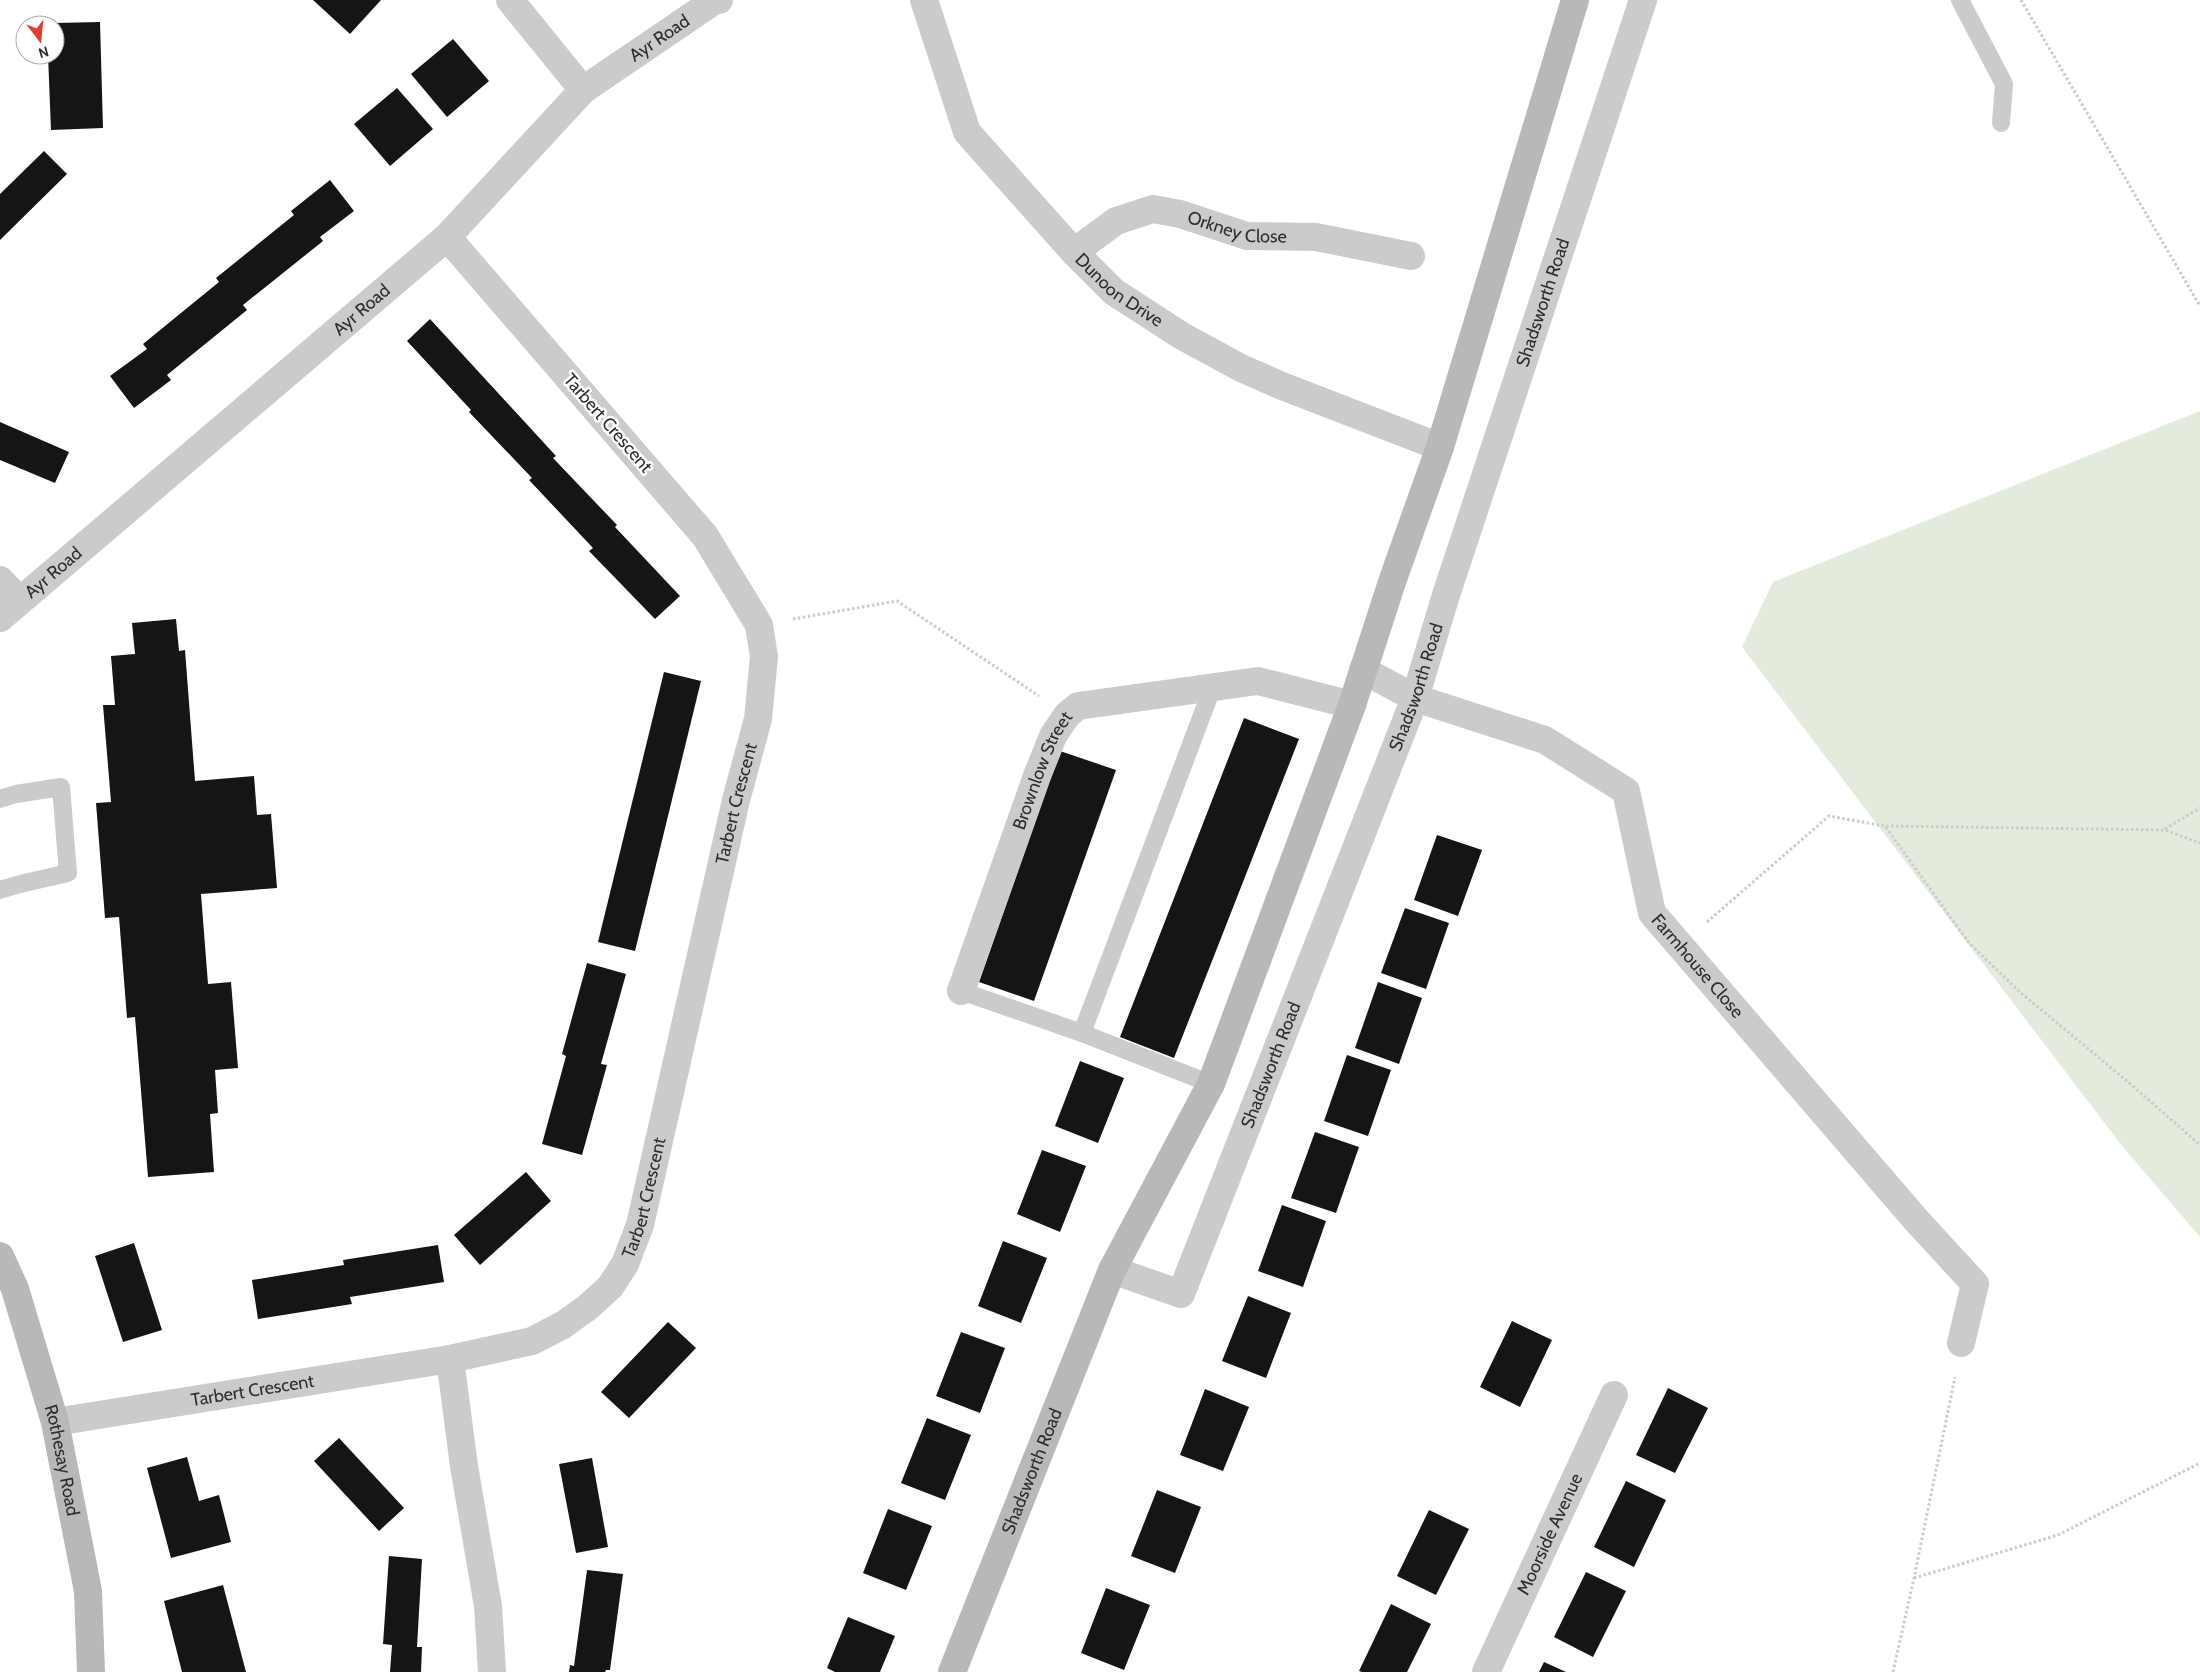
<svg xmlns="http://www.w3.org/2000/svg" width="2200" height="1672" font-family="Cabin,sans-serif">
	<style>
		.green { fill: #e2ebdc }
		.building { fill: #151515 }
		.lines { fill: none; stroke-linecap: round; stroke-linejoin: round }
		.path { stroke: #cbcbcb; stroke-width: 3; stroke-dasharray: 2.5 2.5; stroke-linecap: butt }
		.lane { stroke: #cbcbcb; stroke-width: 18 }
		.street { stroke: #cbcbcb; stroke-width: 28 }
		.secondary { stroke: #b8b8b8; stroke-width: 28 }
		.labels { text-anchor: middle; stroke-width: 5; stroke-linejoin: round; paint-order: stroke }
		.street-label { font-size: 18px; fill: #2e2e2e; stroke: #fff }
	</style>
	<rect width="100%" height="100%" fill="#fff"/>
	<path class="green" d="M2200,411v826l-78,-91 -380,-499 31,-65z"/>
	<g class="building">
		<path d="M313,0h68l-31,34z"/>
		<path d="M100,22l3,106 -52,2 -3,-75h7v-32z"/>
		<path d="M453,39l36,42 -42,36 -36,-43z"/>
		<path d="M397,88l36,41 -43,37 -36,-42z"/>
		<path d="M44,151l23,23 -67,66v-46z"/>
		<path d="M330,180l24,31 -34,26 3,4 -80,64 4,5 -80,65 4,5 -37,28 -24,-32 37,-27 -4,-5 76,-62 -3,-4 78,-63 -3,-4z"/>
		<path d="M430,319l126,137 -3,2 64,67 -2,2 65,69 -25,23 -66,-68 4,-3 -64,-68 3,-2 -63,-66 2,-2 -64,-69z"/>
		<path d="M0,422l69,30 -14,31 -55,-23z"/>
		<path d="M176,619l3,32 6,-1 10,131 59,-5 3,39 14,-1 6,74 -76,6 7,90 23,-2 7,86 -23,2 3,43 -8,1 4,58 -66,5 -13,-160 -8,1 -8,-101 -14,1 -9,-115 15,-1 -8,-97h12l-4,-49 24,-2 -3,-31z"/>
		<path d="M664,672l37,9 -66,270 -37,-9z"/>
		<path d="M1244,718l55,21 -125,319 -54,-21z"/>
		<path d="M1060,751l56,19 -82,231 -55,-19z"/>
		<path d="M1437,835l45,15 -24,66 -44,-16z"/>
		<path d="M1405,908l44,15 -23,66 -45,-16z"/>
		<path d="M587,963l39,11 -25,90 6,1 -25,90 -40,-11 24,-88 -4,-2z"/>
		<path d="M1378,982l44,16 -23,66 -44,-16z"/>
		<path d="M1347,1055l44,15 -23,66 -44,-15z"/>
		<path d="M1080,1061l44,17 -26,65 -43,-17z"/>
		<path d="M1315,1132l44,15 -23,66 -45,-15z"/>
		<path d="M1042,1150l44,16 -26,66 -43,-18z"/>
		<path d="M526,1172l25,29 -71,64 -26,-30z"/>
		<path d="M1282,1205l44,16 -23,66 -45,-16z"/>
		<path d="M1003,1241l44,17 -26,65 -43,-17z"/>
		<path d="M134,1243l28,87 -39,12 -28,-86z"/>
		<path d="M438,1245l6,37 -94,15 2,7 -94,15 -6,-39 92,-15 -1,-5z"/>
		<path d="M1248,1296l43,17 -25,65 -44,-17z"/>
		<path d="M1512,1321l40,19 -32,67 -40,-20z"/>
		<path d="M668,1322l28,26 -67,70 -28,-26z"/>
		<path d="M961,1332l44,16 -25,65 -44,-17z"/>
		<path d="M1668,1388l40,20 -33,65 -39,-18z"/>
		<path d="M1205,1389l44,18 -26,64 -43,-16z"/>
		<path d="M927,1418l44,17 -26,65 -44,-17z"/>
		<path d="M339,1438l65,70 -25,23 -65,-70z"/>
		<path d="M187,1457l12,44 20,-6 12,47 -60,16 -24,-90z"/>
		<path d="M592,1458l16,89 -32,6 -17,-89z"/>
		<path d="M1626,1481l40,19 -32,67 -40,-20z"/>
		<path d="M1157,1490l44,17 -26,66 -44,-17z"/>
		<path d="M888,1509l44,17 -26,64 -43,-17z"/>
		<path d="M1429,1510l40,19 -33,66 -39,-19z"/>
		<path d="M389,1556l33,3 -5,88h5l-1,25h-31l2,-27 -9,-1z"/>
		<path d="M587,1570l36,4 -13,96h-4l-1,2h-36l1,-7 4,1z"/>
		<path d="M1586,1572l40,19 -33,66 -39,-20z"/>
		<path d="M223,1585l23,87h-64l-18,-71z"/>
		<path d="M1106,1588l44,17 -26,65 -43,-17z"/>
		<path d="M1391,1604l40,20 -24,48h-45l-3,-1z"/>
		<path d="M848,1617l47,19 -15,36h-45l-8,-4z"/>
		<path d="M1544,1662l22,10h-27z"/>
	</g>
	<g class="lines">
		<g class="path">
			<path d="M2021,0l179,306"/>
			<path d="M793,619l104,-18 142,95"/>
			<path d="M1886,826l279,4 35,13"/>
			<path d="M2165,829l35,-21"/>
			<path d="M1707,922l122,-106 56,10 84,117 52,50 106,88 73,64"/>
			<path d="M1914,1578l144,-43 142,-72"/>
			<path d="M1893,1672l21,-94 41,-201"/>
		</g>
		<g class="lane">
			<path d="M1960,0l44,84 -3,39"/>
			<path d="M0,799l16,-5 45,-7 7,86 -48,11 -20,6"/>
			<path d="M961,991l121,42 129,51"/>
			<path d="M1082,1033l131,-347"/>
		</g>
		<g class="street">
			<path d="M510,0l73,90"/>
			<path id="s1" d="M924,0l43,132 107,120 40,40 68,44 59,32 41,18 158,61"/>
			<path id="s2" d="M1074,252l42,-31 37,-12 27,5 67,22 69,1 95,19"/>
			<path d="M0,580l19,20"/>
			<path id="s3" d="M0,618l447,-381 136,-147 131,-89 5,-1"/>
			<path id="s4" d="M1363,670l52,28 130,42 81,51 26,122 265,308 58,63 -14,59"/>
			<path id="s5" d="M961,991l76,-215 16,-40 14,-21 11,-9 180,-25 94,24"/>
			<path id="s6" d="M1112,1270l69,24 234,-596 31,-103 197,-595"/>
			<path d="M450,1359l14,107 24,140 4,66"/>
			<path id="s7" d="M55,1422l395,-63 82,-18 31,-16 25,-18 22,-20 15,-23 15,-39 96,-425 22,-81 6,-62 -5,-32 -54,-89 -258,-299"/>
			<path id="s8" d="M1486,1672l128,-277"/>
		</g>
		<g class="secondary">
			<path id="s9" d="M0,1256l15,33 40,133 33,169 3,81"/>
			<path id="s10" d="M952,1672l160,-402 99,-186 141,-379 41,-126 47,-132 135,-447"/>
		</g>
	</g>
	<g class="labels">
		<g class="street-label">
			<text dy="6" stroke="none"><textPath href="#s3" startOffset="880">Ayr Road</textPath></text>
			<text dy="6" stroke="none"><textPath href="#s2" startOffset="178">Orkney Close</textPath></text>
			<text dy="6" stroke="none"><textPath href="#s1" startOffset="359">Dunoon Drive</textPath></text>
			<text dy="6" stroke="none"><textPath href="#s6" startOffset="1129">Shadsworth Road</textPath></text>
			<text dy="6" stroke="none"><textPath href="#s3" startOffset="475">Ayr Road</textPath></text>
			<text transform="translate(608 423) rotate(49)" y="6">Tarbert Crescent</text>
			<text dy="6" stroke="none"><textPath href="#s3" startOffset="70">Ayr Road</textPath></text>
			<text dy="6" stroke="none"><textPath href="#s6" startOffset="724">Shadsworth Road</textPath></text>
			<text dy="6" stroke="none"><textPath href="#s5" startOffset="235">Brownlow Street</textPath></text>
			<text dy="6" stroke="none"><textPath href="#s7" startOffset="1081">Tarbert Crescent</textPath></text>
			<text dy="6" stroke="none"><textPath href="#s4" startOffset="486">Farmhouse Close</textPath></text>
			<text dy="6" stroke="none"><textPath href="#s6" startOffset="319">Shadsworth Road</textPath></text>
			<text dy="6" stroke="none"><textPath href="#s7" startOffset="676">Tarbert Crescent</textPath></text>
			<text dy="6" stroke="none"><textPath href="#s7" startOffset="200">Tarbert Crescent</textPath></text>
			<text dy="6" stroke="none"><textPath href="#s9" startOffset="214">Rothesay Road</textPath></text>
			<text dy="6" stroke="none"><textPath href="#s10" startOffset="216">Shadsworth Road</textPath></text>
			<text dy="6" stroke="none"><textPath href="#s8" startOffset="152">Moorside Avenue</textPath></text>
		</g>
	</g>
	<g transform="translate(40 40) rotate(164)"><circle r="24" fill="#ffffff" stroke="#ababab"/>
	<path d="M0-4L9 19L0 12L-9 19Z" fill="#e13c34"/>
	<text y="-8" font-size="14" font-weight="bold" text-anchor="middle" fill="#2e2e2e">N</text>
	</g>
</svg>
